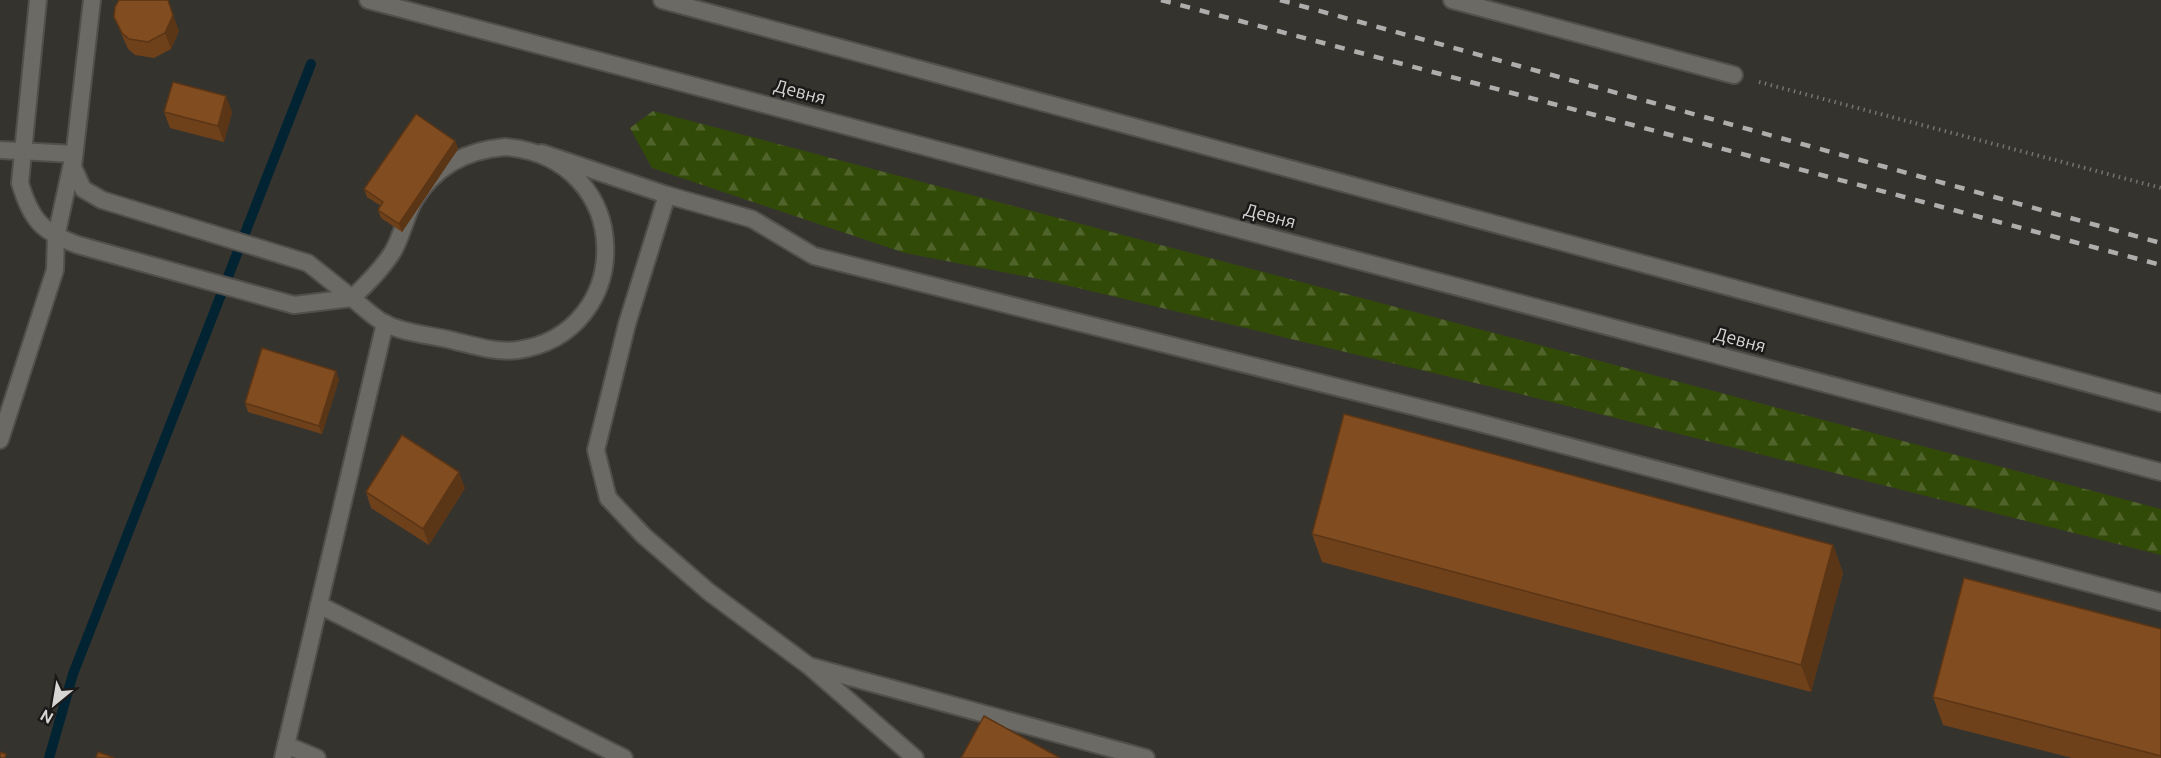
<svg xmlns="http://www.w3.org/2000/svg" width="2161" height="758" font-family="Ubuntu,sans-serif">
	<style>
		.forest { fill: url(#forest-firs) }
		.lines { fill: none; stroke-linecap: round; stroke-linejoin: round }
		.stream { stroke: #022432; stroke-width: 10 }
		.service-casing { stroke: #514f4c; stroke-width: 20 }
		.secondary-casing { stroke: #514f4c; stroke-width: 20 }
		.path { stroke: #767470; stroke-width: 4; stroke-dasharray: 1.5 4.5; stroke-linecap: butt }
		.service { stroke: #6c6a65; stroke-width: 16 }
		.secondary { stroke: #6c6a65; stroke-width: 16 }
		.rail { stroke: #b0aeac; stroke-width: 4.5; stroke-dasharray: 10 10; stroke-linecap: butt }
		.wall { fill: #6f411b }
		.shaded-wall { fill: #5a3516 }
		.building { fill: #814c1f; stroke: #5a3516; stroke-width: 1.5 }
		.labels { text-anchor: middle; stroke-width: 5; stroke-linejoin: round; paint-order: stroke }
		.street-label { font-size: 18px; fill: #d8d6d4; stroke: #1b1a19 }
	</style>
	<defs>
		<pattern id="forest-firs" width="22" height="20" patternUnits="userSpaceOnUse" patternTransform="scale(1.5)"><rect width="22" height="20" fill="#324a08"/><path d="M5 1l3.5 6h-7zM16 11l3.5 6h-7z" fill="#4f632b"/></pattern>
	</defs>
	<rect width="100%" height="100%" fill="#35332e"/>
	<path class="forest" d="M653,111l1508,398v46l-669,-168 -443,-106 -144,-28 -253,-85 -22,-40z"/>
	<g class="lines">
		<path class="stream" d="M49,758l24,-84 238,-610"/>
		<defs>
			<g id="service">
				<path d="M38,0l-18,183c11,37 22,49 58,62l216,60 58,-7 -44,-35 -206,-63 -19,-11 -10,-22 19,-167"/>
				<path d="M1452,0l282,75"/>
				<path d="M505,147c132,11 131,186 13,203 -22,3 -46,-5 -67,-10 -21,-5 -48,-7 -67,-17 -11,-6 -22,-17 -32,-25 15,-14 29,-28 40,-45 10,-16 13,-36 22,-52 20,-34 53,-51 91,-54z"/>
				<path d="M0,150l74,4 -18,83 -1,33 -55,170"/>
				<path d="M542,153l125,42 85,24 62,37 658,165 689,181"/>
				<path d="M667,195l-40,129 -31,126 12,48 36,38 65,56 100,74 106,92"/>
				<path d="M319,605l305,153"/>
				<path d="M813,667l333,91"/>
				<path d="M286,745l31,13"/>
				<path d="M283,758l102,-435"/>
			</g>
			<g id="secondary">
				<path d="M368,0l1793,472"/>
				<path d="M662,0l1499,403"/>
			</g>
		</defs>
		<use href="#service" class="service-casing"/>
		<use href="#secondary" class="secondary-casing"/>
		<path class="path" d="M1759,82l402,106"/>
		<use href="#service" class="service"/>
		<use href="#secondary" class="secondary"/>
		<g class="rail">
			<path d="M1161,0l1000,265"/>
			<path d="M1280,0l881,243"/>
		</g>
	</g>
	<g class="wall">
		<path d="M114,17l65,14 -8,18 -17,9 -19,-3 -7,-6z"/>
		<path d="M164,112h68l-8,30 -54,-14z"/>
		<path d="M455,141l3,8 -56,83 -21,-14 -3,-8 3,-4 -14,-9 -3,-8z"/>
		<path d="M339,379l-17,55 -74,-22 -3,-9z"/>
		<path d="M465,488l-36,57 -58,-37 -5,-16z"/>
		<path d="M1312,534l521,11 10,28 -32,119 -489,-130z"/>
		<path d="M2161,629v129h-89l-129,-33 -10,-28z"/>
	</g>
	<g class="shaded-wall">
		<path d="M168,0l11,31 -8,18 -6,-16z"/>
		<path d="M226,96l6,16 -8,30 -6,-16z"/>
		<path d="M455,141l3,8 -56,83 -3,-8z"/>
		<path d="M336,371l3,8 -17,55 -3,-8z"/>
		<path d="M459,472l6,16 -36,57 -6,-16z"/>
		<path d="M1833,545l10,28 -32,119 -10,-27z"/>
	</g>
	<g class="building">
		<path d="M119,0h49l5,15 -8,18 -17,9 -19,-3 -7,-6 -8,-16 1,-10z"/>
		<path d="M173,82l53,14 -8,30 -54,-14z"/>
		<path d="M416,114l39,27 -56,83 -21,-14 5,-8 -19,-13z"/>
		<path d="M262,348l74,23 -17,55 -74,-23z"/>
		<path d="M1344,414l489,131 -32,120 -489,-131z"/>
		<path d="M402,435l57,37 -36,57 -57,-37z"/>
		<path d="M1964,578l197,51v127l-228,-59z"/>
		<path d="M984,716l76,42h-99z"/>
		<path d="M0,752l6,2 -1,4h-5z"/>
		<path d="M98,752l17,6h-19z"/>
	</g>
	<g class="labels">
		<g class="street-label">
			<text transform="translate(800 92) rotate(15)" y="6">Девня</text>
			<text transform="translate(1270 216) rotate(15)" y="6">Девня</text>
			<text transform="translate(1740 340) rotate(15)" y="6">Девня</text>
		</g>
	</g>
	<g transform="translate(54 704) rotate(210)" stroke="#1b1a19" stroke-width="4.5" paint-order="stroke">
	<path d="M0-4.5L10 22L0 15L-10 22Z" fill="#d8d6d4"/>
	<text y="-9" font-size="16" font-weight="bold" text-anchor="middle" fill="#d8d6d4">N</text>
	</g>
</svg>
